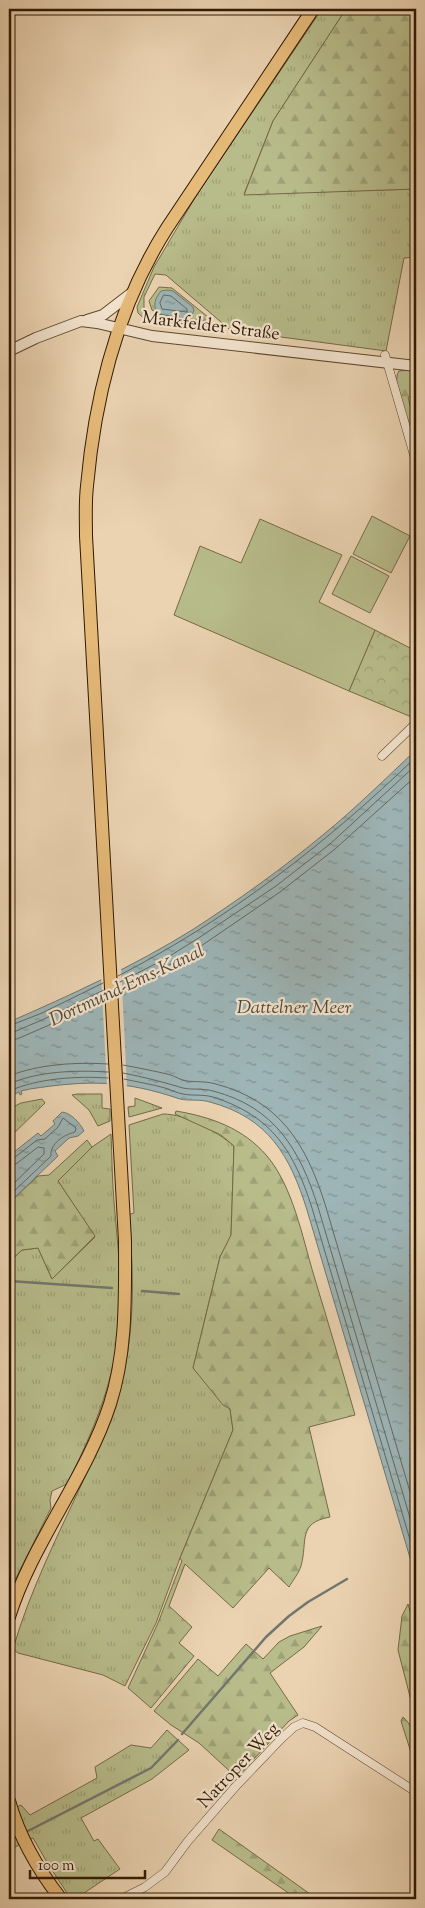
<svg xmlns="http://www.w3.org/2000/svg" width="425" height="1908" font-family="'Sorts Mill Goudy',serif">
	<style>
		.grass { fill: url(#grass-tufts); stroke: #746a46 }
		.forest { fill: url(#forest-firs); stroke: #746a46 }
		.park { fill: url(#park-crowns); stroke: #746a46 }
		.garden { fill: #b8bc8b; stroke: #746a46 }
		.water { fill: url(#water-ripples); stroke: #71776e }
		.pier { fill: #ebd3b2 }
		.lines { fill: none; stroke-linecap: round; stroke-linejoin: round }
		.shore { stroke: #66675c; stroke-width: 1 }
		.stream { stroke: #71776e; stroke-width: 2.5 }
		.minor-casing { stroke: #5f482d; stroke-width: 9 }
		.tertiary-casing { stroke: #5f482d; stroke-width: 12 }
		.primary-casing { stroke: #301901; stroke-width: 14 }
		.minor { stroke: #f2e2cd; stroke-width: 8 }
		.tertiary { stroke: #f2e2cd; stroke-width: 10 }
		.primary { stroke: #e6ba79; stroke-width: 12 }
		.labels { text-anchor: middle; stroke-width: 4.5; stroke-linejoin: round; paint-order: stroke }
		.street-label { font-size: 18px; fill: #301901; stroke: #f2e2cd }
		.water-label { font-size: 19px; font-style: italic; fill: #514838; stroke: #f2e2cd }
	</style>
	<defs>
		<pattern id="grass-tufts" width="24" height="20" patternUnits="userSpaceOnUse" patternTransform="scale(1.25)"><rect width="24" height="20" fill="#b8bc8b"/><path d="M3 7l-1-3M5 7V3M7 7l1-3M15 17l-1-3M17 17v-4M19 17l1-3" fill="none" stroke="#9ea176"/></pattern>
		<pattern id="forest-firs" width="22" height="20" patternUnits="userSpaceOnUse" patternTransform="scale(1.25)"><rect width="22" height="20" fill="#b8bc8b"/><path d="M5 1l3.5 6h-7zM16 11l3.5 6h-7z" fill="#9ea176"/></pattern>
		<pattern id="park-crowns" width="20" height="18" patternUnits="userSpaceOnUse" patternTransform="scale(1.25)"><rect width="20" height="18" fill="#b8bc8b"/><path d="M2 6a3 3 0 1 1 6 0M12 15a3 3 0 1 1 6 0" fill="none" stroke="#9ea176"/></pattern>
		<pattern id="water-ripples" width="26" height="14" patternUnits="userSpaceOnUse" patternTransform="scale(1.25)"><rect width="26" height="14" fill="#9db5b7"/><path d="M2 4q2-2 4 0t4 0M15 11q2-2 4 0t4 0" fill="none" stroke="#809292"/></pattern>
	</defs>
	<rect width="100%" height="100%" fill="#ebd3b2"/>
	<filter id="stains"><feTurbulence type="fractalNoise" baseFrequency=".004" numOctaves="4"/><feColorMatrix values="0 0 0 0 .2 0 0 0 0 .09 0 0 0 0 .02 0 0 0 .5 -.17"/></filter>
	<radialGradient id="worn" r=".72"><stop offset=".6" stop-color="#630" stop-opacity="0"/><stop offset="1" stop-color="#630" stop-opacity=".3"/></radialGradient>
	<g class="grass">
		<path d="M322,9h24l-73,112 -29,73 172,-5v68l-12,1 -18,93 -120,-16 -31,-1 -69,-59 -11,-1 -11,23v11l2,6 11,6 65,9 2,4 -77,-12 -9,-8 -1,-6 17,-40 42,-71z"/>
		<path d="M159,287l13,1 36,29 -3,4 -47,-7 -6,-4 -3,-9z"/>
		<path d="M77,1094h25v14l8,1v12l-12,5 -9,-16 -17,-15z"/>
		<path d="M135,1098l27,10 -33,9 -1,-10 7,-1z"/>
		<path d="M42,1099l3,4 -36,35v-29l12,-6z"/>
		<path d="M163,1114c23,0 53,17 71,32l-3,90 -11,21 -27,111 37,40 3,22 -53,128 -24,65 -31,63 -22,-11 -85,-22 -5,-4c17,-59 46,-116 72,-172 12,-27 25,-53 33,-81 17,-58 17,-122 10,-181l6,-2 -5,-88z"/>
		<path d="M111,1134c1,22 1,45 3,68 4,47 10,96 3,143 -8,50 -28,95 -50,139l-15,7 -2,9 1,8 -42,84v-330l13,-12 16,-2 14,31 43,-42 -37,-56 34,-34z"/>
		<path d="M167,1730l22,20 -37,29 -71,39 13,23 4,-2 22,30 -45,30h-4l-23,-35 -15,-26 -24,12v-39l12,-6 9,10 67,-37 -2,-11 36,-22 20,3z"/>
	</g>
	<g class="forest">
		<path d="M346,9h70v180l-172,6 29,-74z"/>
		<path d="M406,370l10,1v25l-8,1 8,33 -6,-1c-4,-13 -19,-47 -11,-58z"/>
		<path d="M176,1111c35,6 67,17 91,45 26,31 35,80 47,120 14,46 28,93 41,139l-46,12 21,90c-33,6 -22,24 -29,49 -2,7 -8,14 -12,21l-20,-19 -36,40 -48,-44 -16,42 23,21 -13,16 15,13 -43,52 -23,-20 30,-65 24,-62 -2,-3 53,-128 -3,-21 -7,-4 -30,-37 27,-111 11,-22 3,-89 -13,-11 -46,-21z"/>
		<path d="M87,1140l5,7 -34,34 37,55 -43,43 -14,-31 -16,2 -13,12v-59l29,-27 11,-1z"/>
		<path d="M408,1604l8,28v88l-18,-70 4,-34z"/>
		<path d="M322,1626l-18,21 -34,26 28,42 -9,6 -47,51 -7,4 -36,-33 -28,-18 -17,-14 44,-52 20,17 28,-32 17,15 16,-17 11,-6z"/>
		<path d="M403,1717c14,12 13,34 13,51l-15,-47z"/>
		<path d="M219,1829l98,70h-20l-85,-59z"/>
	</g>
	<path class="park" d="M375,630l41,21v65l-2,2 -65,-27z"/>
	<g class="garden">
		<path d="M372,516l38,20 -19,37 -38,-19z"/>
		<path d="M260,519l82,36 -23,47 56,28 -26,61 -175,-76 26,-69 41,17z"/>
		<path d="M351,556l38,20 -19,37 -38,-19z"/>
	</g>
	<g class="water">
		<path d="M167,290l6,1 20,16 1,4 -5,8 -29,-5 -4,-3c-3,-8 0,-14 5,-20z"/>
		<path d="M416,750v828l-109,-368c-17,-54 -38,-92 -97,-108 -10,-3 -22,-1 -30,-3 -56,-19 -92,-19 -150,-10l-9,2 1,3 -2,1 -1,-3 -10,5v-75c62,-27 125,-56 183,-92 45,-29 90,-61 132,-96 32,-26 62,-56 92,-84z"/>
		<path d="M62,1112c9,1 18,11 22,19l-6,5 -9,2 -14,13 3,5 -49,47v-47l29,-23 3,3 14,-12 -2,-3z"/>
	</g>
	<path class="pier" d="M121,966l6,122 -20,-3 -6,-109z"/>
	<g class="lines">
		<g class="shore">
			<path d="M164,295l7,1 16,13v3l-25,-3 -2,-6z"/>
			<path d="M118,976c111,-57 209,-133 298,-219"/>
			<path d="M118,983l47,-24 32,-20 79,-53 54,-42 86,-79"/>
			<path d="M119,991l50,-26 32,-19 79,-54 55,-43 81,-73"/>
			<path d="M9,1026l33,-13 61,-30"/>
			<path d="M9,1032h5l30,-13 60,-29"/>
			<path d="M9,1040l8,-1 30,-13 57,-28"/>
			<path d="M123,1065c16,3 32,6 48,10 5,2 10,5 15,6 9,1 19,0 30,3 64,17 90,60 109,120l91,308"/>
			<path d="M123,1073c21,4 40,9 60,15 8,2 20,0 30,3 62,16 87,59 105,116l98,331"/>
			<path d="M9,1076c30,-12 67,-14 99,-12"/>
			<path d="M124,1079c13,3 27,5 41,9 6,2 12,5 18,6 9,2 19,0 30,3 60,19 81,55 99,111l104,352"/>
			<path d="M9,1084c29,-13 67,-14 99,-12"/>
			<path d="M9,1091c30,-13 67,-15 99,-13"/>
			<path d="M9,1160l5,-2 23,-18 8,-1 13,-12 5,-9 13,10 -1,4c-11,3 -25,11 -24,24l-42,40"/>
			<path d="M9,1166l7,-2 22,-17 6,1v6l-35,34"/>
		</g>
		<g class="stream">
			<path d="M9,1281l103,7"/>
			<path d="M142,1291l37,3"/>
			<path d="M182,1734l84,-97 23,-21 19,-14 39,-23"/>
			<path d="M24,1833l127,-65 27,-28"/>
			<path d="M9,1841l8,-5"/>
		</g>
		<defs>
			<g id="minor">
				<path d="M385,355l31,107"/>
				<path d="M382,756l34,-33"/>
				<path d="M121,1899l24,-12 20,-15 23,-31 48,-55 45,-47 13,-12 9,-4 12,4 101,65"/>
			</g>
			<g id="tertiary">
				<path d="M87,320l16,-5 30,-23"/>
				<path d="M9,351l27,-13 45,-17 16,2 55,13 264,30"/>
			</g>
			<g id="primary">
				<path d="M9,1617c23,-74 77,-139 101,-213 17,-53 15,-108 15,-163l-39,-705c0,-16 -1,-33 1,-50 8,-90 31,-181 80,-258l146,-219"/>
				<path d="M9,1801c10,35 30,70 52,98"/>
			</g>
		</defs>
		<use href="#minor" class="minor-casing"/>
		<use href="#tertiary" class="tertiary-casing"/>
		<use href="#primary" class="primary-casing"/>
		<use href="#minor" class="minor"/>
		<use href="#tertiary" class="tertiary"/>
		<use href="#primary" class="primary"/>
	</g>
	<g class="labels">
		<g class="street-label">
			<text transform="translate(211 325) rotate(7)" y="6">Markfelder Straße</text>
			<text transform="translate(238 1765) rotate(-47)" y="6">Natroper Weg</text>
		</g>
		<g class="water-label">
			<text transform="translate(126 984) rotate(-25)" y="7">Dortmund-Ems-Kanal</text>
			<text x="294" y="1013">Dattelner Meer</text>
		</g>
	</g>
	<rect width="425" height="1908" fill="none" stroke="#ebd3b2" stroke-width="30"/>
	<rect x="10" y="10" width="405" height="1888" fill="none" stroke="#301901" stroke-width="2.5"/>
	<rect x="15" y="15" width="395" height="1878" fill="none" stroke="#301901"/>
	<path d="M30 1870v8h115v-8" fill="none" stroke="#301901" stroke-width="2.5"/>
	<text x="38" y="1870" font-size="15" fill="#301901" stroke="#f2e2cd" stroke-width="4" paint-order="stroke">100 m</text>
	<rect width="100%" height="100%" filter="url(#stains)"/>
	<rect width="100%" height="100%" fill="url(#worn)"/>
</svg>
